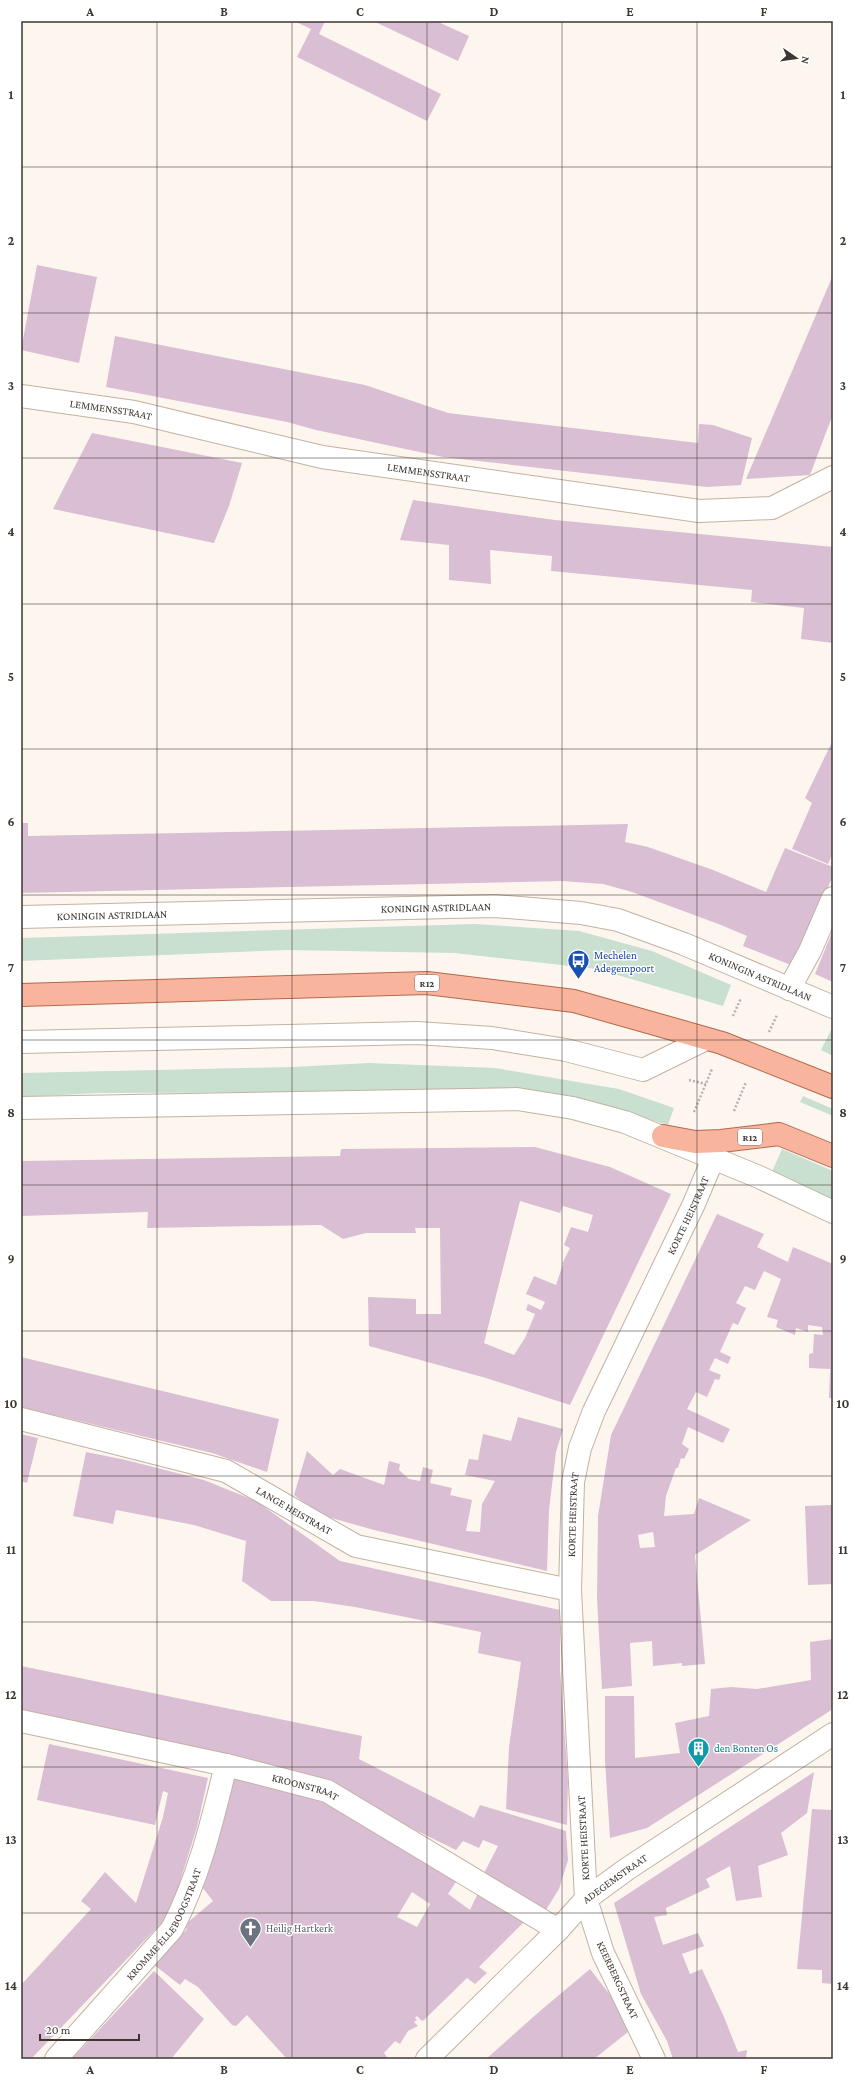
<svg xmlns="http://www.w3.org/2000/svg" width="854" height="2080" font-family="'Crimson Pro',serif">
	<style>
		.green { fill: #c9dfcf }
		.building { fill: #d9bed4; fill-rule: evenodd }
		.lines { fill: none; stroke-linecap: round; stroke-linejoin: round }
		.minor-casing { stroke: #c2b2a2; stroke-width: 24 }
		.major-casing { stroke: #b5684e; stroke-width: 24 }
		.path { stroke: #b8b1ab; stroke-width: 2.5; stroke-dasharray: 2 2; stroke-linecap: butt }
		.minor { stroke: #fff; stroke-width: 22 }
		.major { stroke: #f9b49e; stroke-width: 22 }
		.grid { fill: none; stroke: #3e3731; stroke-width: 1; stroke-opacity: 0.55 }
		.labels { text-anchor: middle; stroke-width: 3; stroke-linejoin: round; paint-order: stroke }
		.shield { fill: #fff; stroke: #78736f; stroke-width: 1 }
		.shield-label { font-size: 10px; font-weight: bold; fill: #3e3731 }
		.street-label { font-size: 11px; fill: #3e3731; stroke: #fff }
		.transit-label { font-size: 11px; fill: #164399; stroke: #fff; text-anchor: start }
		.culture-label { font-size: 11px; fill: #0d838f; stroke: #fff; text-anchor: start }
		.worship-label { font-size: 11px; fill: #5b616d; stroke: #fff; text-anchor: start }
		.neatline { fill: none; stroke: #3e3731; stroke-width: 1.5 }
		.grid-label { font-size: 13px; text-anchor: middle; font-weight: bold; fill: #3e3731 }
	</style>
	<rect width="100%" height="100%" fill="#fdf6ef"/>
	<g class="green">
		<path d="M475,924l104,7 73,20 79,34 -8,21 -126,-37 -143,-16 -167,-3 -266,11v-23z"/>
		<path d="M831,1030l2,1v25l-12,-6z"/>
		<path d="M369,1063l126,5 124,21 55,19 -6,17 -73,-21 -79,-16 -158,4 -259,1 -78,4v-24l271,-6z"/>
		<path d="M803,1096l30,13v7l-33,-14z"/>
		<path d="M782,1149l51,22v30l-62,-27z"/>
	</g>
	<g class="building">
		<path d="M294,21h31l-6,13 122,60 -14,27 -130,-64 14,-28z"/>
		<path d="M373,21h63l33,15 -11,25z"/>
		<path d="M37,265l60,12 -18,86 -58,-13z"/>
		<path d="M833,275v139l-23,61 -64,4z"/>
		<path d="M115,336l250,49 83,28 250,30 1,-19 14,1 39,13 -11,47 -34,2 -264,-30 -127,-27 -29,-8 -181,-35z"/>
		<path d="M92,433l150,30 -13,43 -15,37 -161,-34z"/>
		<path d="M413,500l142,20 278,27v96l-32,-4 3,-31 -53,-6 1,-12 -201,-19 1,-15 -62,-6 1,34 -42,-4v-35l-49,-5z"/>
		<path d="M833,740v113l-5,11 -36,-15 20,-46 -7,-5z"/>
		<path d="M21,823h7v13l600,-12 -3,18 23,5 65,23 53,22 19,-44 48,19v9l-42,89 -48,-19 4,-10 -26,-11 -89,-33 -29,-8 -41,-3 -541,12z"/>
		<path d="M833,930v52l-18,-8z"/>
		<path d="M535,1147l75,20 61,27 -101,211 -84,-27 -117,-32 -1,-49 48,2v15h25l-1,-86h-25l1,5h-50l-23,6 -22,-14 -174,3 1,-16 -127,4v-55l319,-5 1,-7zM520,1201l40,12 3,-7 30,9 -5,17 -17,-5 -7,18 6,3 -8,16h1l-7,21 -22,-9 -8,18 19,8 -4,8 -13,-6 -2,6 9,4 -10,24 -11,17 -30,-12z"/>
		<path d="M717,1214l47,20 -7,13 31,15 5,-15 40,17v134h-4l1,-29 -21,-1v-14l4,-1 1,-19 9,1 -1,-8 -14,-2v7l-12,-4 -1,7 -19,-8 2,-7 -11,-3 14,-38 -17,-8 -9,19 -10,-4 -9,17 10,5 -8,17 -5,-2 -13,29 11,5 -3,7 -13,-6 -6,12 12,5 -2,5 -4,-1 -8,18 -11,-5 -9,17 43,20 -7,14 -35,-16 -6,17 7,5 -5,10 -3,-1 -3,10h-2l-10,28 -2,20 30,-2 5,-16 52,22 -56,35 10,109 -23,2v-3l-29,3 -1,-25 -22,2 2,43 -30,3 -5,-91 1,-82 13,-81zM653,1532l2,15 -15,1 -2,-13z"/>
		<path d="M21,1357l258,62 -12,53 -55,-19 -191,-46z"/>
		<path d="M518,1417l45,12 -7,23 -7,58 -2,61 -173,-41 -53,-15 -27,-20 13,-44 26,24 7,-6 44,16 5,-24 11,3 -1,6 10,9 11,2 3,-14 10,3 -3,13 22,5 -2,7 22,5 -6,31 14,1 2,-28 13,-23 -30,-6 4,-16 9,1 5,-26 28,7z"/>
		<path d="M21,1434l17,4 -11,45 -6,-2z"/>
		<path d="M86,1452l40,8 78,20 52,21 84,60 220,49v59l8,112 -1,44 -61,-16 3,-62 12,-85 -43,-9 3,-21 -126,-25 -41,-6h-43l-29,-20 4,-40 -52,-16 -78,-15 -3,14 -40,-8z"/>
		<path d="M833,1505v79l-25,1 -3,-79z"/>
		<path d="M833,1639v70l-186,119 -37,10 -5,-77v-65h29l1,62 45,-5 -5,-30 34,-7 2,-27 20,-2 26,2 54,-9 -1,-38z"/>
		<path d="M21,1666l341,70 -3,23 115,59 6,-13 86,26 2,29 -9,29 -15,24 -61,-38 15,-29 -15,-6 -4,8 -16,-7 -7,9 -55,-27 -380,-111z"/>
		<path d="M49,1744l159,34 -11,49 -27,87 -139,145h-10v-74l70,-76 -10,-8 24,-29 31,31 27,-86 5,-24 -5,-2 -8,34 -118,-25z"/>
		<path d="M814,1772l-7,41 -26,20 7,22 -30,11 4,31 -26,4 -6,-35 -24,13 4,8 -44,21 1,7 -13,2 9,28 35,-12 6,13 -22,8 8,20 12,-5 22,48 14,35 9,-2 -1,9h-73l-6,-18 -26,-47 -27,-91z"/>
		<path d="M234,1776l59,12 49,21 116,70 -10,15 22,16 9,-19 47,29 -47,47 8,6 -12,11 -8,-6 -43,42 -2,1 -5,-5 -2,2 2,2 -3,2 4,4 -10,5 -8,13 -5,-3 -11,12 3,4 -2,2h-98l-40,-44 -11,11 -4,-1 -34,-38 -13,-8 -5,6 -27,-21 34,-35 -2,-1 3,-4 -1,-1 26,-22 -14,-18zM412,1892l18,12 -13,23 -20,-10z"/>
		<path d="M812,1809l21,1v174l-11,-1v-13l-25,-1z"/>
		<path d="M590,1969l21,27 17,36 -34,27h-108l54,-48z"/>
		<path d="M154,1971l50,48 -33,40h-99z"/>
	</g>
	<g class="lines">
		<defs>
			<g id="minor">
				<path id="s1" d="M21,396l113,16 188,45 377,54 73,-3 61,-31"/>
				<path id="s2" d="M21,917l474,-11 86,7 37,7 66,24 149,63"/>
				<path d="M789,989l21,-38 23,-53"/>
				<path d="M21,1042l396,-9 75,5 74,12 77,20 63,-31"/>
				<path d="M21,1108l496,-9 56,9 52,14 134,55 74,35"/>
				<path id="s3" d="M21,1419l205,52 130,75 214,44"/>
				<path id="s4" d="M21,1721l205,44 101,26 231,139"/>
				<path id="s5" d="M56,2059l116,-130c27,-52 40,-107 54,-164"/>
				<path id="s6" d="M427,2059l131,-129 28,-31 41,-30 206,-135"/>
				<path id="s7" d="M654,2059l-51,-106 -17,-54 -16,-309 3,-108 7,-34 14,-37 99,-205 20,-47"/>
			</g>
			<g id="major">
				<path d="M21,995l406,-12 147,18 148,42 111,44"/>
				<path d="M663,1136l32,6 26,-1 58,-7 54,22"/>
			</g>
		</defs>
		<use href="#minor" class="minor-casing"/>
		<use href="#major" class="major-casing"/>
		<g class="path">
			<path d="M733,1016l8,-18"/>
			<path d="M769,1032l8,-17"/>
			<path d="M689,1080l17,4"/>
			<path d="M734,1111l12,-29"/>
			<path d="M694,1112l18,-43"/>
		</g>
		<use href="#minor" class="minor"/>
		<use href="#major" class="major"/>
	</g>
	<path class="grid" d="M157,21v2038M292,21v2038M427,21v2038M562,21v2038M697,21v2038M21,167h812M21,313h812M21,458h812M21,604h812M21,749h812M21,895h812M21,1040h812M21,1185h812M21,1331h812M21,1476h812M21,1622h812M21,1767h812M21,1913h812"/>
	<defs>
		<symbol id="bus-pin" viewBox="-11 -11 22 30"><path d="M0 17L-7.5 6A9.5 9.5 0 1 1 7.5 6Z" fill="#1a4fb4" stroke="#fff"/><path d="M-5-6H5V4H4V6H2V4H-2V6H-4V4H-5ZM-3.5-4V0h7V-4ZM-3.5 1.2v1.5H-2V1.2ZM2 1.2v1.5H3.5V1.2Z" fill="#fff"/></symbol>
		<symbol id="building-pin" viewBox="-11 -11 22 30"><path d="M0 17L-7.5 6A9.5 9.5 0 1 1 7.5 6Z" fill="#0f9aa8" stroke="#fff"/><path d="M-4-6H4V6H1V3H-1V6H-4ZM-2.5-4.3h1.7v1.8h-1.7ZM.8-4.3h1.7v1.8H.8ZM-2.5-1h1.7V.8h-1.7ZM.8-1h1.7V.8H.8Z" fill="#fff"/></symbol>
		<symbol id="church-pin" viewBox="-11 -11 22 30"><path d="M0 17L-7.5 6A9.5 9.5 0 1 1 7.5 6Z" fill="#6b7280" stroke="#fff"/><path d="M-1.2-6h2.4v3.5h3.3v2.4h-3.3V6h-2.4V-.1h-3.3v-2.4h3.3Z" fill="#fff"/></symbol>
	</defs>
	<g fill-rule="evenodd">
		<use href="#bus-pin" x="566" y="948" width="25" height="34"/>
		<use href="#building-pin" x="686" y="1736" width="25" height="34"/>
		<use href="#church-pin" x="238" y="1916" width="25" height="34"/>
	</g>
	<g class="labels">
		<g class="shield">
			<rect x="415" y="975" width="24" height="16" rx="3"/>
			<rect x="738" y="1129" width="24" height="16" rx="3"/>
		</g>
		<g class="shield-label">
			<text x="427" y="987">R12</text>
			<text x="750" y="1141">R12</text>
		</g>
		<g class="street-label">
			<text dy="4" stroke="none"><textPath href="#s1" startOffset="91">LEMMENSSTRAAT</textPath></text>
			<text dy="4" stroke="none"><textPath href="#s1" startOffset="415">LEMMENSSTRAAT</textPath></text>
			<text dy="4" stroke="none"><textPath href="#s2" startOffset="415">KONINGIN ASTRIDLAAN</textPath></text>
			<text dy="4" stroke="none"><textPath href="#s2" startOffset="91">KONINGIN ASTRIDLAAN</textPath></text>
			<text dy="4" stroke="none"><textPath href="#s2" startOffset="751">KONINGIN ASTRIDLAAN</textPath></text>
			<text dy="4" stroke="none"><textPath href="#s7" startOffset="883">KORTE HEISTRAAT</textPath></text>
			<text dy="4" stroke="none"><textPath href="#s3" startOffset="290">LANGE HEISTRAAT</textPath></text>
			<text dy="4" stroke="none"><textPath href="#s7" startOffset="559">KORTE HEISTRAAT</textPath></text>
			<text dy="4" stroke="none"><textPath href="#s4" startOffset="292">KROONSTRAAT</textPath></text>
			<text transform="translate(583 1838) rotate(-93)" y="4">KORTE HEISTRAAT</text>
			<text dy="4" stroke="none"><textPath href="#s6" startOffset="261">ADEGEMSTRAAT</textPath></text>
			<text dy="4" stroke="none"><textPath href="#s5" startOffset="174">KROMME ELLEBOOGSTRAAT</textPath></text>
			<text transform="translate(618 1980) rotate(65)" y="4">KEERBERGSTRAAT</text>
		</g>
		<g class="transit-label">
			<text x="594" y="959">Mechelen<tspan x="594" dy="13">Adegempoort</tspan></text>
		</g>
		<g class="culture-label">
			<text x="714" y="1752">den Bonten Os</text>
		</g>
		<g class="worship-label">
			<text x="266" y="1932">Heilig Hartkerk</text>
		</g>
	</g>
	<rect width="854" height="2080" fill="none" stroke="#ffffff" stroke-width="44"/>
	<g transform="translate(796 58) rotate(103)" stroke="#ffffff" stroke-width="3" paint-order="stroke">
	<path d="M0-3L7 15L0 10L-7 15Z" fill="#3e3731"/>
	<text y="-6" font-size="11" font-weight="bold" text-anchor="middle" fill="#3e3731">N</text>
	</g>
	<path d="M40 2034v6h99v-6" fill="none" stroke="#3e3731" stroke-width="2"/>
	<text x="46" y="2034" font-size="12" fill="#3e3731" stroke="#ffffff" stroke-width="3" paint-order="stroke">20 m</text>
	<rect x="22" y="22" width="810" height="2036" class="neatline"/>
	<g class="grid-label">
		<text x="90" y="16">A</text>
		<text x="224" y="16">B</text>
		<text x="360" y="16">C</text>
		<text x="494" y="16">D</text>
		<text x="630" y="16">E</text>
		<text x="764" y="16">F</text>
		<text x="11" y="99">1</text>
		<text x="843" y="99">1</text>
		<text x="11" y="245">2</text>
		<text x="843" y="245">2</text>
		<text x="11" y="390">3</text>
		<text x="843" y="390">3</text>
		<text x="11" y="536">4</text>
		<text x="843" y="536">4</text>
		<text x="11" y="681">5</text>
		<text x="843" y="681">5</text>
		<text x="11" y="826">6</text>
		<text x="843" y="826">6</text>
		<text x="11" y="972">7</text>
		<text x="843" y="972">7</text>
		<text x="11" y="1117">8</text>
		<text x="843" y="1117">8</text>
		<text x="11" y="1263">9</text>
		<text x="843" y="1263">9</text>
		<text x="11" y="1408">10</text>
		<text x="843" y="1408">10</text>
		<text x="11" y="1554">11</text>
		<text x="843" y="1554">11</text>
		<text x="11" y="1699">12</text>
		<text x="843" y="1699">12</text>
		<text x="11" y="1844">13</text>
		<text x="843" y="1844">13</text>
		<text x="11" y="1990">14</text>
		<text x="843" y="1990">14</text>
		<text x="90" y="2074">A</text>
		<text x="224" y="2074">B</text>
		<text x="360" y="2074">C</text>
		<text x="494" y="2074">D</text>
		<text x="630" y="2074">E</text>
		<text x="764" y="2074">F</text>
	</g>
</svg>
